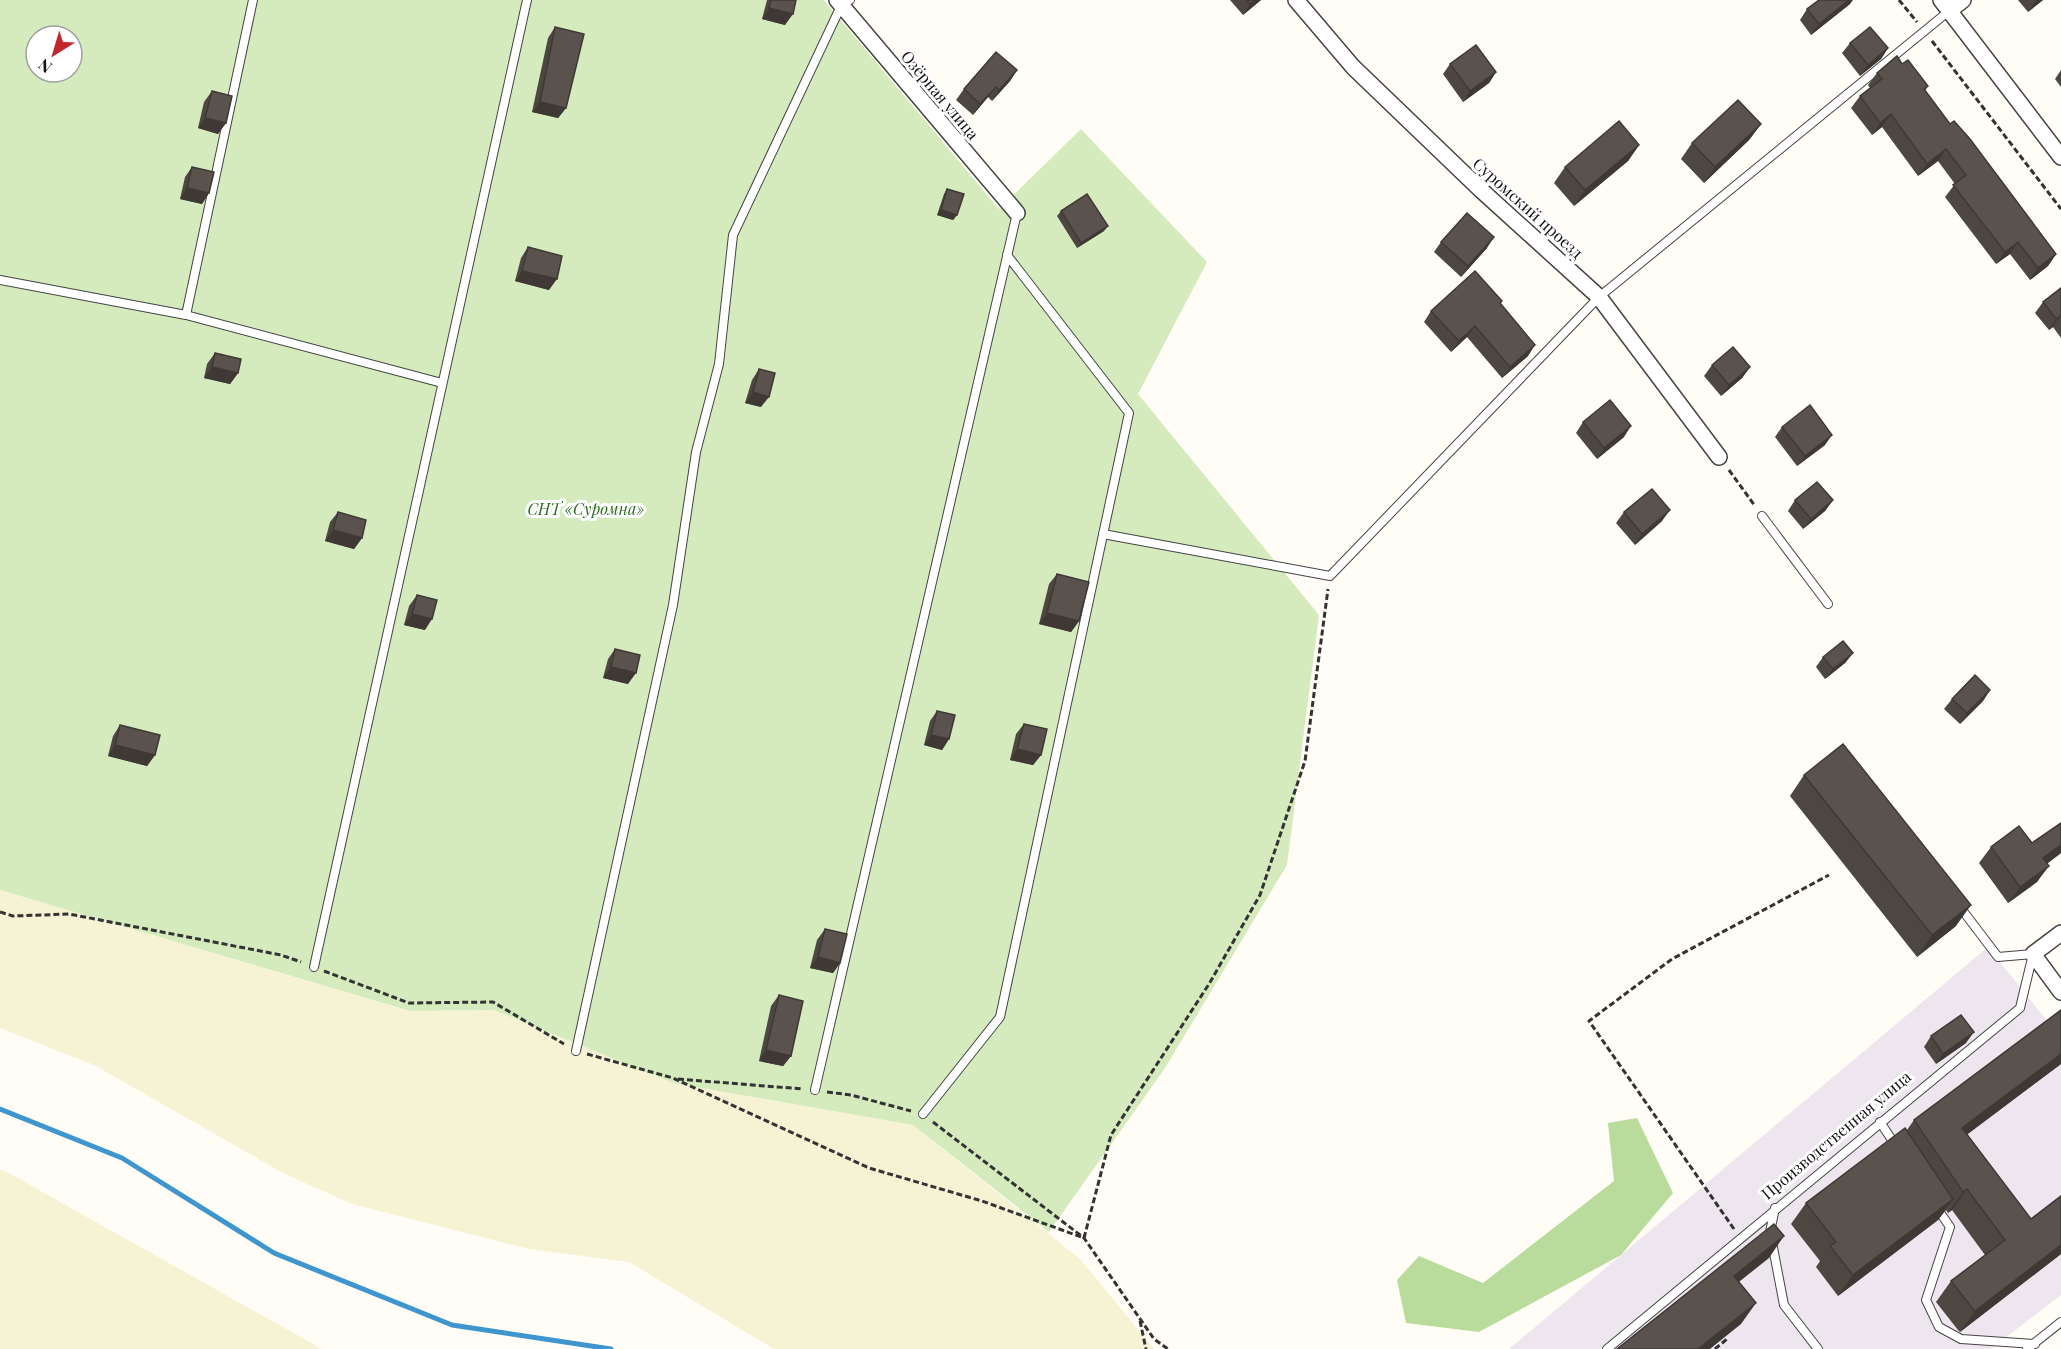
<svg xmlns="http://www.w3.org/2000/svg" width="2061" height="1349" font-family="'Playfair Display',serif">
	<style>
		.industrial { fill: #eee6ef }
		.farmland { fill: #f6f3d4 }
		.green { fill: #d5ebbd; fill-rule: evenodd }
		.forest { fill: #b9dc9c }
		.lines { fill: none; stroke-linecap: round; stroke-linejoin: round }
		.stream { stroke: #3f96cf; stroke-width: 5 }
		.service-casing { stroke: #444; stroke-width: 10 }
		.minor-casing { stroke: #444; stroke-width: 18 }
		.path { stroke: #333; stroke-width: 3; stroke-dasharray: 6 3; stroke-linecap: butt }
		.service { stroke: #fff; stroke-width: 8 }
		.minor { stroke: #fff; stroke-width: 15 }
		.wall { fill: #4d4742 }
		.shaded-wall { fill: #3f3936 }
		.building { fill: #5a524d; stroke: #3f3936; stroke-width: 1.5 }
		.labels { text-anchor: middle; stroke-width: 6; stroke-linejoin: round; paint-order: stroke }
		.street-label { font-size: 16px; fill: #111; stroke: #fff }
		.park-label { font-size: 16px; font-style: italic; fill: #2f6b1f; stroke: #fff }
	</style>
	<rect width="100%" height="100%" fill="#fffdf5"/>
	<path class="industrial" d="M1988,947l73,91v257l-70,54h-482z"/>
	<g class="farmland">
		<path d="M0,890l409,121 85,-1 179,73 240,42 167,134 74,90h-380l-145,-87 -100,-13 -177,-45 -69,-31 -189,-108 -94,-37z"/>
		<path d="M0,1170l5,1 317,178h-322z"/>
	</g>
	<path class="green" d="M0,0h824l175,209 82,-80 126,133 -69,132 181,221 -32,250 -122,203 -116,164 -136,-107 -240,-42 -179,-73 -84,1 -410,-121zM36,36h36v36h-36z"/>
	<path class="forest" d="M1637,1118l36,75 -52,62 -142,77 -73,-9 -9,-43 22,-24 64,27 131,-102 -6,-58z"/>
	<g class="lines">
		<path class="stream" d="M0,1109l122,49 152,95 178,72 159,24"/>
		<defs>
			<g id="service">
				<path d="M253,0l-67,315 256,68"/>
				<path d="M0,280l186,35"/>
				<path d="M1762,516l66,88"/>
				<path d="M1103,534l227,42 269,-279 350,-286"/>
				<path d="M314,967l213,-967"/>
				<path d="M576,1051l97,-446 23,-153 23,-88 14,-129 108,-229 9,-6"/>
				<path d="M815,1090l202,-877"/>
				<path d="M923,1114l77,-97 129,-604 -122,-158"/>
				<path d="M1880,1122l16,24"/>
				<path d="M1775,1208l-5,24 14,73 34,44"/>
				<path d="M1937,1208l13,19 -24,73 13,27 22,12 74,5"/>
				<path d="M1607,1349l413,-341 13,-54 -35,3 -38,-50"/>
				<path d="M2027,1349l34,-27"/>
			</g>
			<g id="minor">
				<path d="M837,0l180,213"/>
				<path d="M1296,0l57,67 128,123 118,107 120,160"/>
				<path d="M1941,0l120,157"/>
				<path d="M1949,11l14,-11"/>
				<path d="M2061,933l-28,21 28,38"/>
			</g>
		</defs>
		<use href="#service" class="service-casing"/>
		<use href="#minor" class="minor-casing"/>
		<g class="path">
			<path d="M1899,0l18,22"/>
			<path d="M1932,41l129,168"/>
			<path d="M1729,470l26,36"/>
			<path d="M0,912l13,4 56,-2 212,41 20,7"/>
			<path d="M324,971l85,32 84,-1 71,42"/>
			<path d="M587,1054l86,24 196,90 113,33 102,37"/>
			<path d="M678,1079l125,10"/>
			<path d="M827,1092l24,3 60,16"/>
			<path d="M933,1122l151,116 70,101 14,10"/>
			<path d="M1734,1229l-145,-208 83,-62 157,-84"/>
			<path d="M1084,1238l27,-103 98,-151 51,-89 45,-134 23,-172"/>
			<path d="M1140,1321l6,28"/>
			<path d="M1715,1349l12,-10"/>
		</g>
		<use href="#service" class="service"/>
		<use href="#minor" class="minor"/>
	</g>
	<g class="wall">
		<path d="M767,0h29l-11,25 -23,-6z"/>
		<path d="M1230,0h31l-18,15z"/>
		<path d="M2018,0h25l-15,12z"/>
		<path d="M1850,4l-39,31 -11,-15 7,-11z"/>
		<path d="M555,27l11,81 -8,10 -26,-6 16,-74z"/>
		<path d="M1850,43l38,5 -7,11 -21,17 -18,-23z"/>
		<path d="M1450,64l46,8 -7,11 -26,19 -20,-28z"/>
		<path d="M1902,64l26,22 -3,5 25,33 106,130 -8,12 -18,14 -20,-26 -14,10 -51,-67 10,-13 -17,-23 -20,15 -36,-49 -10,8 -21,-27 9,-12 10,-8 -2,-3 9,-12z"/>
		<path d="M1017,70l-7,11 -18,20 -4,-4 -15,18 -17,-15 8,-11z"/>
		<path d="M2061,70v17l-6,-8z"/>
		<path d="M212,91l14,32 -8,11 -20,-6 6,-26z"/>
		<path d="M1761,124l-12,16 -45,43 -23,-24 11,-16z"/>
		<path d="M1639,145l-11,16 -54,45 -20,-23 11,-16z"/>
		<path d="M192,167l17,26 -7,11 -22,-5 5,-22z"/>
		<path d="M947,189l10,26 -4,5 -16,-5 7,-21z"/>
		<path d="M1061,211l43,20 -27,17 -20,-32z"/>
		<path d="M1441,242l46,6 -26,29 -27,-25z"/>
		<path d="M528,247l21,43 -34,-9 6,-23z"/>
		<path d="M2061,288v50l-8,-11 -4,3 -14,-17 8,-11z"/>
		<path d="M1500,304l28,52 -26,22 -35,-41 -16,15 -27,-30 7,-11z"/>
		<path d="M215,353l23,20 -8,11 -26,-6 3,-14z"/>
		<path d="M1712,365l38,2 -8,11 -21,18 -17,-20z"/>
		<path d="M759,369l2,38 -16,-4 7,-23z"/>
		<path d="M1583,422l41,15 -27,22 -21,-26z"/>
		<path d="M1782,427l43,18 -28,21 -22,-29z"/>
		<path d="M1795,500h38l-8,11 -22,18 -15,-18z"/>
		<path d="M338,512l24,26 -8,11 -29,-8 5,-19z"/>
		<path d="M1624,512l38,9 -27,24 -19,-22z"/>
		<path d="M1057,574l22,47 -8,11 -32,-8 10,-40z"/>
		<path d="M417,595l8,35 -21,-5 5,-19z"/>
		<path d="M615,649l13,35 -25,-6 5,-19z"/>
		<path d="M1853,653l-8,10 -20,16 -9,-12 7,-10z"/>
		<path d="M1990,690l-7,11 -23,23 -16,-15 8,-10z"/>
		<path d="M937,711l12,28 -7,11 -18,-5 6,-24z"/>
		<path d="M1024,724l17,31 -8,10 -23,-5 6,-26z"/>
		<path d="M120,725l35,30 -8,11 -39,-10 5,-20z"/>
		<path d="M1804,775l152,151 -39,31 -127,-161z"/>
		<path d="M2061,823v30l-14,11 -10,18 -29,21 -29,-40 12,-16 41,-4z"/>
		<path d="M825,929l15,34 -7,10 -23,-5 7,-28z"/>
		<path d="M779,995l12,61 -8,10 -24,-5 12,-55z"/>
		<path d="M1931,1036l35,7 -30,21 -12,-17z"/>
		<path d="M2061,1064l-94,70 64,85 30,-23v58l-101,78 -2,-2 -22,-28 15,-21 34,-26 -33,-45 -4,3 -2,-3 -8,10 -100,76 -22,-29 4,-6 -29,-37 15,-21 101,-73 7,-10z"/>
	</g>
	<g class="shaded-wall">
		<path d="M1255,0h6l-18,15 7,-11z"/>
		<path d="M1849,0h4l-3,4 -39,31 8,-11z"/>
		<path d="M2037,0h6l-15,12 7,-10z"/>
		<path d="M769,8l24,6 -8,11 -23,-6z"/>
		<path d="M1888,48l-7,11 -21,17 8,-11z"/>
		<path d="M1017,70l-7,11 -18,20 7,-11z"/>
		<path d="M1496,72l-7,11 -26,19 7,-11z"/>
		<path d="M996,87l-8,10 -15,18 7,-11z"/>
		<path d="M540,102l26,6 -8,10 -26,-6z"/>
		<path d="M1891,114l-9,13 -10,8 8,-12z"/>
		<path d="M205,118l21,5 -8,11 -20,-6z"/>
		<path d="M1761,124l-12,16 -45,43 11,-16z"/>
		<path d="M1639,145l-11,16 -54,45 11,-16z"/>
		<path d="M1946,149l-8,12 -20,15 9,-12z"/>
		<path d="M187,188l22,5 -7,11 -22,-5z"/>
		<path d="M941,210l16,5 -4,5 -16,-5z"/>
		<path d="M1108,226l-4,5 -27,17 4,-5z"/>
		<path d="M1494,237l-7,11 -26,29 7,-11z"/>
		<path d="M2018,242l-8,12 -14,10 9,-12z"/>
		<path d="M2056,254l-8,12 -18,14 8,-12z"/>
		<path d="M522,271l35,8 -8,11 -34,-9z"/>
		<path d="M2060,316l-7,11 -4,3 7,-11z"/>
		<path d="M1475,326l-8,11 -16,15 8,-11z"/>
		<path d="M1535,345l-7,11 -26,22 8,-11z"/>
		<path d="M212,367l26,6 -8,11 -26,-6z"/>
		<path d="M1750,367l-8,11 -21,18 8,-11z"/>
		<path d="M753,392l16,5 -8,10 -16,-4z"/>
		<path d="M1631,426l-7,11 -27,22 7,-11z"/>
		<path d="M1832,435l-7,10 -28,21 8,-10z"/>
		<path d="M1833,500l-8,11 -22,18 8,-10z"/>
		<path d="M1670,510l-8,11 -27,24 7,-11z"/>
		<path d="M333,530l29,8 -8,11 -29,-8z"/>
		<path d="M1047,613l32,8 -8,11 -32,-8z"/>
		<path d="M412,614l20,5 -7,11 -21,-5z"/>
		<path d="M1853,653l-8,10 -20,16 8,-10z"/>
		<path d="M611,667l25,6 -8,11 -25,-6z"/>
		<path d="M1990,690l-7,11 -23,23 7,-11z"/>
		<path d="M931,735l18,4 -7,11 -18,-5z"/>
		<path d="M115,745l40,10 -8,11 -39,-10z"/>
		<path d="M1017,749l24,6 -8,10 -23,-5z"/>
		<path d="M2061,845v8l-29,21 11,-16z"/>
		<path d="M2049,866l-12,16 -29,21 12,-16z"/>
		<path d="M1971,905l-15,21 -39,31 15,-22z"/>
		<path d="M818,957l22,6 -7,10 -23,-5z"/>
		<path d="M1974,1032l-8,11 -30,21 7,-10z"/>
		<path d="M766,1050l25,6 -8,10 -24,-5z"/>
		<path d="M2061,1054v10l-113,85 14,-21z"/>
		<path d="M1967,1189l-15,21 -4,3 15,-21z"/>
		<path d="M1953,1199l-15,21 -100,76 15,-21z"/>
		<path d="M1784,1236l-15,22 -49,39 14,-21z"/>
		<path d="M2061,1245v9l-101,78 15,-21z"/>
		<path d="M1756,1303l-15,21 -31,25h-12z"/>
	</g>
	<g class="building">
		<path d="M771,0h25l-3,14 -24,-6z"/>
		<path d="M1247,0h8l-5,4z"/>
		<path d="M1819,0h30l-30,24 -12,-15z"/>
		<path d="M555,27l29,7 -18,74 -26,-6z"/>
		<path d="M1870,27l18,21 -20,17 -18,-22z"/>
		<path d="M1476,45l20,27 -26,19 -20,-27z"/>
		<path d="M996,52l21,18 -18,20 -3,-3 -16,17 -16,-15z"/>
		<path d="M1897,56l5,8 6,-4 20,26 -4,3 26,35 4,-3 16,18 86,115 -18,14 -20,-26 -13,10 -52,-67 13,-10 -20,-26 -19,15 -36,-50 -11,9 -20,-27 22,-17 -5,-6z"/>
		<path d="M212,91l20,5 -6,27 -21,-5z"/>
		<path d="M1738,100l23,24 -46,43 -23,-24z"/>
		<path d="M1619,121l20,24 -54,45 -20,-23z"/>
		<path d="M192,167l22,5 -5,21 -22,-5z"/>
		<path d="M947,189l17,5 -7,21 -16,-5z"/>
		<path d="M1087,194l21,32 -27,17 -20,-32z"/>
		<path d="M1467,213l27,24 -26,29 -27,-24z"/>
		<path d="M528,247l34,9 -5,23 -35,-8z"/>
		<path d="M1475,271l27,30 -2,2 35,42 -25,22 -35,-41 -16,15 -28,-30z"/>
		<path d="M2061,288v29l-1,-1 -4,3 -13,-17z"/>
		<path d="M1733,347l17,20 -21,18 -17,-20z"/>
		<path d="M215,353l26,6 -3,14 -26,-6z"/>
		<path d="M759,369l16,4 -6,24 -16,-5z"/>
		<path d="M1610,400l21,26 -27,22 -21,-26z"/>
		<path d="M1810,405l22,30 -27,21 -23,-29z"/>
		<path d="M1817,482l16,18 -22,19 -16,-19z"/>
		<path d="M1652,489l18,21 -28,24 -18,-22z"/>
		<path d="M338,512l28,8 -4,18 -29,-8z"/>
		<path d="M1057,574l32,8 -10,39 -32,-8z"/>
		<path d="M417,595l20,5 -5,19 -20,-5z"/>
		<path d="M1843,641l10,12 -20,16 -10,-12z"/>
		<path d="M615,649l25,6 -4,18 -25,-6z"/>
		<path d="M1975,675l15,15 -23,23 -15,-14z"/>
		<path d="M937,711l18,4 -6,24 -18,-4z"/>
		<path d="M1024,724l23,5 -6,26 -24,-6z"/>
		<path d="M120,725l40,10 -5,20 -40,-10z"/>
		<path d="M1843,744l128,161 -39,30 -128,-160z"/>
		<path d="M2061,823v22l-18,13 6,8 -29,21 -29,-40 28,-21 13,17z"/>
		<path d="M825,929l22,5 -7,29 -22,-6z"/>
		<path d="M779,995l24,6 -12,55 -25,-6z"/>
		<path d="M2061,1010v44l-99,74 69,91 30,-23v49l-86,66 -2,-2 -22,-28 54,-41 -38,-51 -4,3 -49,-72z"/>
		<path d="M1961,1015l13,17 -31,22 -12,-18z"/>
		<path d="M1905,1128l48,71 -100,76 -23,-29 6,-4 -30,-39z"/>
		<path d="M1774,1224l10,12 -50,40 22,27 -58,46h-81z"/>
	</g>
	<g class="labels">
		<g class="street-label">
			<text transform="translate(940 95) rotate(50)" y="6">Озёрная улица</text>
			<text transform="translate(1528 208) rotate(42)" y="6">Суромский проезд</text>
			<text transform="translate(1836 1135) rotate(-40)" y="6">Производственная улица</text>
		</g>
		<g class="park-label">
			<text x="586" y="515">СНТ «Суромна»</text>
		</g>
	</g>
	<g transform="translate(54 54) rotate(217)"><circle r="28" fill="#ffffff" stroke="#a0a0a0" stroke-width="1.5"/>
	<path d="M0-4.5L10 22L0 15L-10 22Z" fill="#c4262e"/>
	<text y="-9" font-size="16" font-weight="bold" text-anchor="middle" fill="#111111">N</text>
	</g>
</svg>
